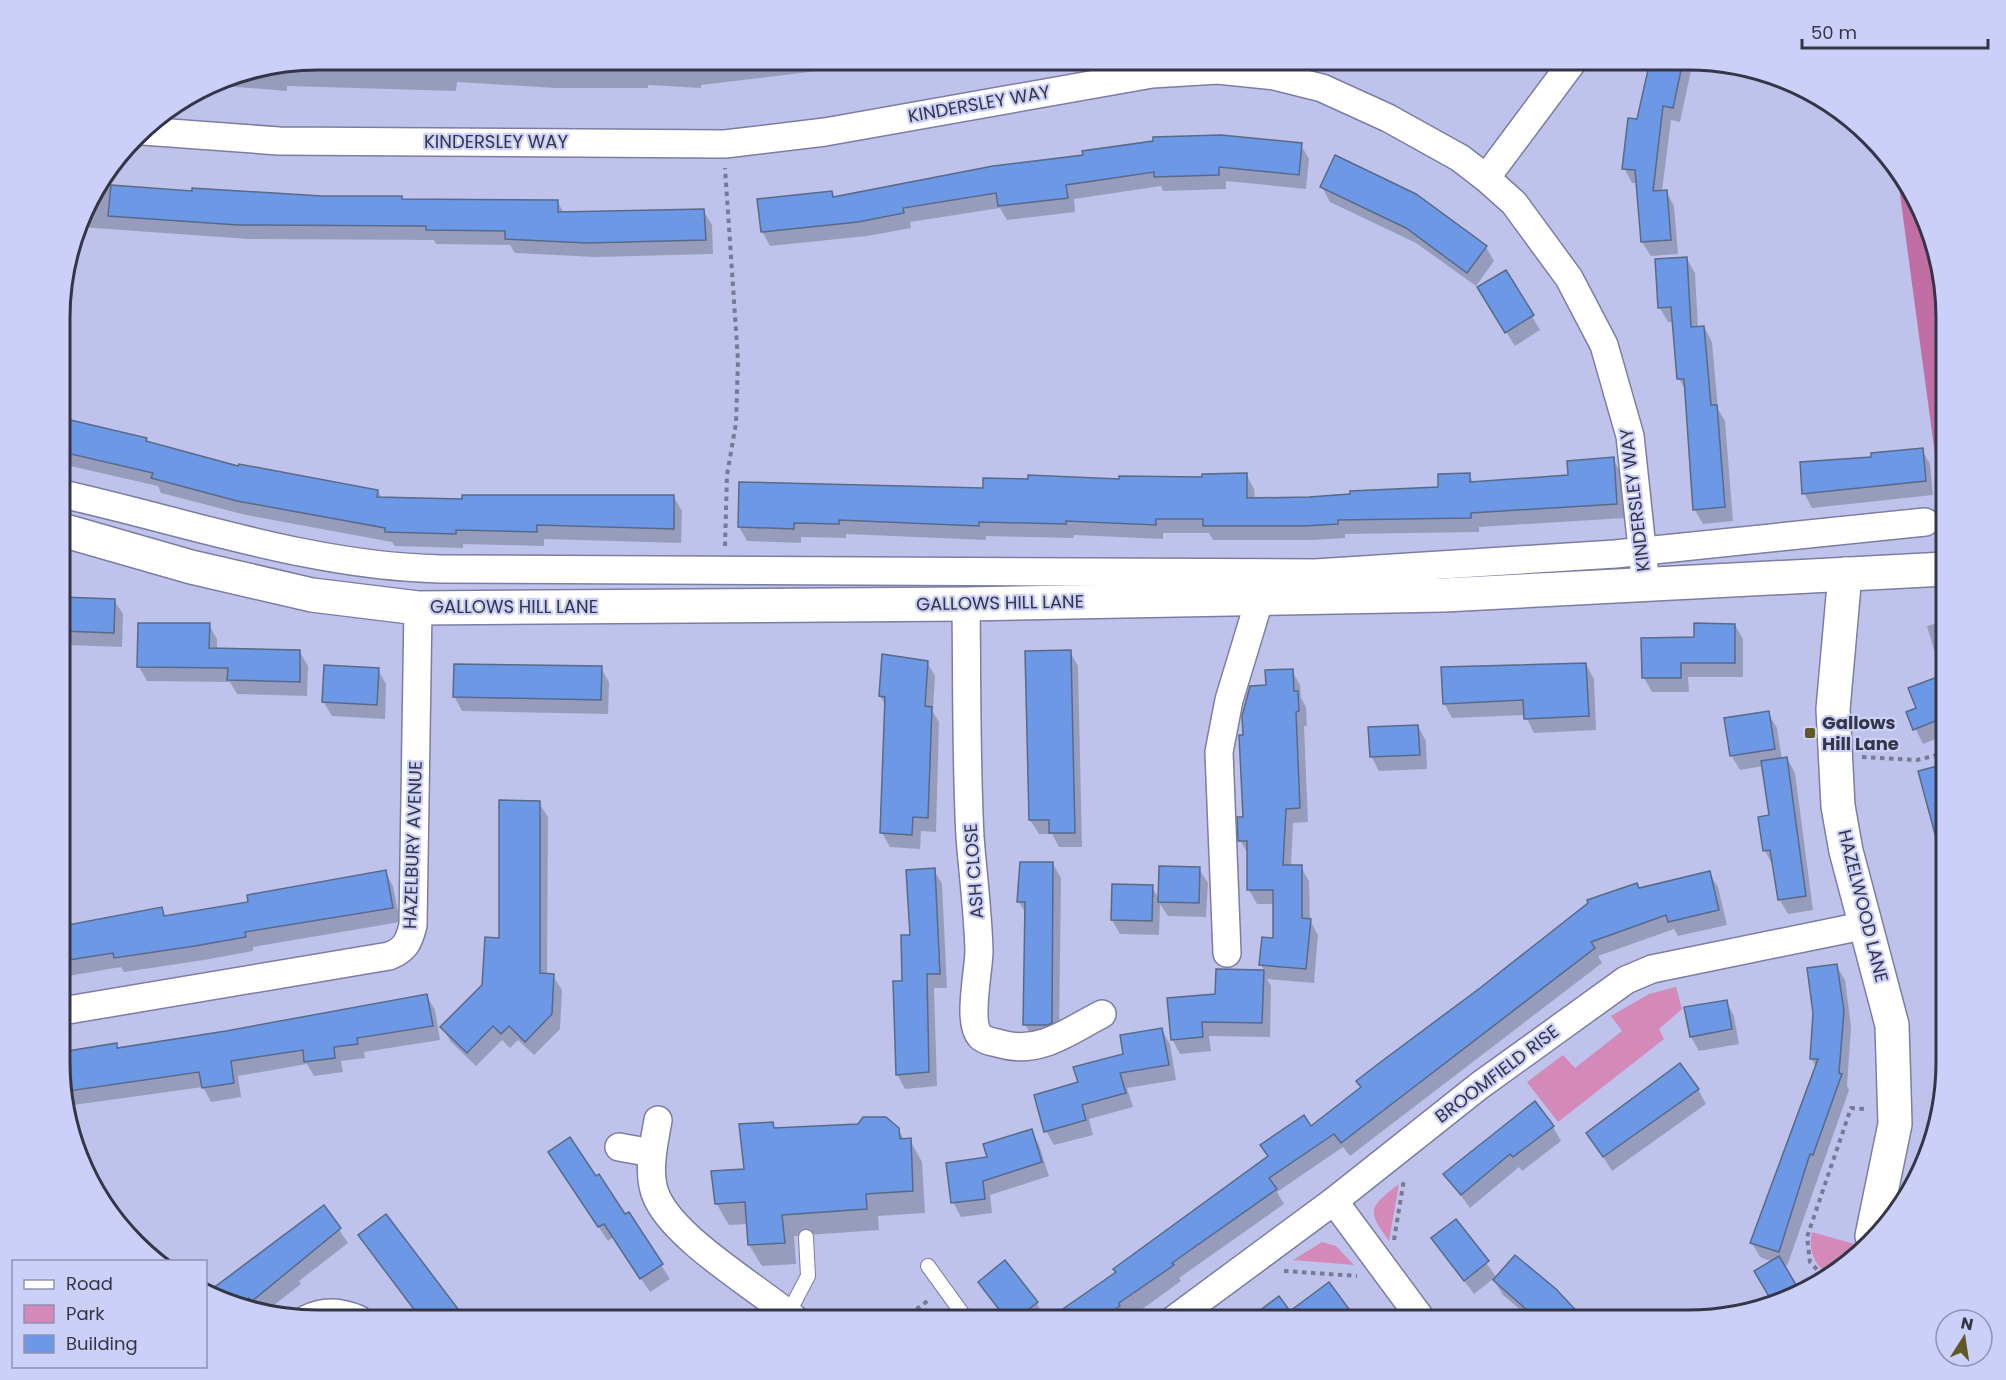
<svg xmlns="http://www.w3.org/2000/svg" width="2006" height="1380" font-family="Poppins,sans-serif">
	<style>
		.green { fill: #d38ab9 }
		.forest { fill: #c16ea4 }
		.shadow { fill: #0003 }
		.building { fill: #6c98e5; stroke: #576a8a; stroke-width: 1.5 }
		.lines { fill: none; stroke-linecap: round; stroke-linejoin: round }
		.lane-casing { stroke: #7b7da3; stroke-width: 16 }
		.street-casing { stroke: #7b7da3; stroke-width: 30 }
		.secondary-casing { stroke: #7b7da3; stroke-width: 36 }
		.path { stroke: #777995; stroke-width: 4; stroke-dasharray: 4.5 4.5; stroke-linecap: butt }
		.lane { stroke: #fff; stroke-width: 14 }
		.street { stroke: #fff; stroke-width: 27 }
		.secondary { stroke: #fff; stroke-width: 33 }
		.poi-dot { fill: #615925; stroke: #ccd0f9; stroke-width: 2 }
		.labels { text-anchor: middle; stroke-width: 4.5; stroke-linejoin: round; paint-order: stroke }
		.street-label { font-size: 18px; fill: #343546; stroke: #ccd0f9 }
		.poi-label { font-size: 18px; font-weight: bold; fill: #343546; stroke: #ccd0f9; text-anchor: start }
		.rim { fill: none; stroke: #343546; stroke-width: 3 }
	</style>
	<rect width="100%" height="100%" fill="#bfc3eb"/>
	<g class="green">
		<path d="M1676,987l6,22 -23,20 5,10 -106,83 -31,-40 36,-27 12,13 47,-37 -11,-15 38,-22z"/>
		<path d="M1399,1184l-10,57c-23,-31 -20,-34 10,-57z"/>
		<path d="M1812,1232l46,13 -1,3 -30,25c-14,-9 -19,-26 -15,-41z"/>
		<path d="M1322,1242l14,4 18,19 -61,-5z"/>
	</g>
	<path class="forest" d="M1897,172l15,17 33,113v227z"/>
	<g class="shadow">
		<path d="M318,60h564l-7,2v2l-174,21v3l-53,-3v3h-93l-98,-6 -1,9 -169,-5v5l-75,-6 8,-5z"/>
		<path d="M1651,61h42l-13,61 -9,-2 -9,71h4l8,15 4,48 -27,2 -9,-14 -5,-59h-5l-8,-15 14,-48z"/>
		<path d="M1702,61h2l19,3 -9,8z"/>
		<path d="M1301,145l8,14 -3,30 -80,-8v8l-63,2 -2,-5 -87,13 1,13 -68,8 -7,-12 -90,14 1,6 -44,8 -97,10 -8,-15 70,-39 3,6z"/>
		<path d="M100,187l303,13 154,1 7,12 139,-3 9,15 1,29 -117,3 -81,-4 -5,-8 -74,-1 -2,-4 -186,-1 -168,-12 7,-23z"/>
		<path d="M1322,187l164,60 8,14 -18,25 -60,-43 -86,-41z"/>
		<path d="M1687,259l8,14 3,55 6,-1 8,15 6,67 7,12 8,100 -30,3 -8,-14 -9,-119 -7,-12 -5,-57h-6l-8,-14z"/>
		<path d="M1487,302l45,14 8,14 -25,16z"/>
		<path d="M62,421l84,18 3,5 91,24 138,23 4,7 81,2 211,-3 8,14 -1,32 -137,-4v7l-81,-2v4l-68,-2 -3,-4 -146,-27 -85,-22 -3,-7 -92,-21 -4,2z"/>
		<path d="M1922,450l8,14 3,31 -121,13 -8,-15 69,-35z"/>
		<path d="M1613,459l8,14 4,45 -146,9v5l-134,2v4l-32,2h-100l-4,-7h-46v6l-89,-4 -1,3 -87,-2v4l-140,-6v4l-45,-1v6l-54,-2 -8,-14 246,-38 261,-15 8,15 1,10h54l131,-11 29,-13 5,8 95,-6z"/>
		<path d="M62,598l52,2 9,14 -1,33 -55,-2 -5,-9z"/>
		<path d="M1945,621v43l-3,1 -8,-15 -7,-24z"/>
		<path d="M209,625l8,14v11l83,2 8,14 -1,30 -70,-2 -7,-12 -83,-1 -8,-14z"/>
		<path d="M1735,625l8,14v38h-55l1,15h-37l-8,-14 52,-40z"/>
		<path d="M1070,652l8,14 4,181h-23l-7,-13h-13l-9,-14z"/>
		<path d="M927,662l8,14 -2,36 6,10 -3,110 -15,-1 -1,18 -30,-2 -8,-14 4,-127 -6,-10z"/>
		<path d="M1586,664l8,15 2,51 -62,3 -9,-18 -73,3 -8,-15z"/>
		<path d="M601,668l8,14 -1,32 -146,-3 -8,-15z"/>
		<path d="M378,670l8,14 -1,35 -53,-3 -9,-15z"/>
		<path d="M1292,671l8,14 1,13 5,9 1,19h-3l4,96 -15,1 -2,44h10l8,14 1,39 8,15 -4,48 -47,-4 4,7 -1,51 -61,-1 2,15 -31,3 -8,-15 45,-44v-25l48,2 -4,-7 14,-25v-36h-18l-8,-14v-34l-9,-16 5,-22 -1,-82 24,-50z"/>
		<path d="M1942,677l3,5v53l-22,9 -15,-31 10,-4z"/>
		<path d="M1768,713l9,15 5,31 5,-1 8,15 18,137 -25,4 -8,-14 -7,-35 -8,-14 6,-35 -8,-50 -23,4 -9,-15z"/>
		<path d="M1418,726l8,15 1,28 -48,2 -8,-15z"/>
		<path d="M1945,765v63l-5,2 -20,-58z"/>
		<path d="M539,803l9,14 -1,158 6,1 9,14 -2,39 -26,26 -16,-15 -8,8 -8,-8 -26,26 -25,-24 -9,-15 41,-42 17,-45z"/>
		<path d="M1053,864l8,14 -2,159 -26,2 -8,-15 1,-110 -7,-12z"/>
		<path d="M1199,869l9,14 -2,34 -38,-1 -8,-12 -1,31 -39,-1 -8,-14 40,-33 7,12z"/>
		<path d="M934,870l8,14 5,104h-13l3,98 -32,3 -8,-15 6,-92 9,-46z"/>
		<path d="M385,872l8,14 7,36 -147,25v4l-49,9 -80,12 -3,-5 -59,10v-50l99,-18 5,8 84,-14z"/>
		<path d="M1709,873l9,14 9,38 -49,11 -4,-7 -76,27 4,7 -252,193 -7,-9 -66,45 7,12 -105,74 2,3 -54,39h-59l49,-47 194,-145 328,-239z"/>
		<path d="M1836,965l9,15 6,46 -4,60 2,4 -62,176 -5,-2 18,30 -34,8 7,-40 -13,-5 -8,-14 64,-176 -5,-9z"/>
		<path d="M426,995l9,15 5,30 -76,12 1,6 -24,3 2,11 -29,4 -7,-12 -69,12 3,21 -30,5 -8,-15 -137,19 -4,-11v-42l54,-8 2,4 108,-16z"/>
		<path d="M1726,1001l8,15 5,28 -40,7 -8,-14 -5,-29z"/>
		<path d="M1161,1029l9,15 6,36 -49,8 6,19 -44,12 4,16 -39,10 -8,-14 34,-48z"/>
		<path d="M1698,1089l8,15 -94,67 -24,-38z"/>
		<path d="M772,1124l4,6 83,-4 39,3 7,12 5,-1 12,22 3,51 -47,3 1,14 -85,6 2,28 -34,2 -13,-21 -1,-21 -19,1 -13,-22 30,-32z"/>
		<path d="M1553,1127l8,14 -39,30 -3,-4 -49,41 -25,-34z"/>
		<path d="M1031,1130l8,15 10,31 -59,19 2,18 -31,4 -8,-15 36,-43z"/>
		<path d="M558,1167l67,49 3,-2 42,65 -20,13 -37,-55 -5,4z"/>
		<path d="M324,1207l24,36 -49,38 2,3 -36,28 -30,-6 -25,-13z"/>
		<path d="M1456,1221l41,57 87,42h-52l-29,-25 -10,-16 -19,15 -41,-55z"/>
		<path d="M980,1282l56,20 9,15 -4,3h-35z"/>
	</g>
	<g class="building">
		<path d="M1650,61h33l-10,47 -10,-2 -10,85 14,-1 4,50 -30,2 -6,-72 -13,-1 6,-51 9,1z"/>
		<path d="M1221,135l81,8 -3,32 -80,-8v8l-65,2v-5l-88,13 2,13 -70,8 -2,-13 -93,15 1,5 -46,9 -97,10 -4,-33 75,-8 1,6 160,-31 90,-11 -1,-4 71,-10v-4z"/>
		<path d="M1335,155l81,39 71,52 -20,27 -61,-45 -86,-41z"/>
		<path d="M111,185l81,6v-3l130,8h80v3l156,1v12l146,-3 2,31 -119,3 -82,-4v-8l-79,-1v-4l-188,-1 -130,-9z"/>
		<path d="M1687,257l4,70 13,-1 7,79h6l8,102 -32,3 -9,-131h-7l-6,-72 -13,1 -3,-49z"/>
		<path d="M1506,270l28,45 -29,18 -28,-46z"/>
		<path d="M62,418l85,20 -1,3 92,25 1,-2 139,26 -1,7 85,2v-4h212v34l-137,-4v7l-81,-2v4l-71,-2v-4l-148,-27 -86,-23 2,-5 -91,-21z"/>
		<path d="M1923,448l3,33 -124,13 -2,-32 71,-5v-4z"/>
		<path d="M1614,457l3,47 -146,9v5l-133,2v4l-34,2h-101v-7h-47v6l-90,-4v3l-87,-2v4l-140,-6v4l-45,-1v6l-56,-2 1,-45 244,6v-10l45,1v-4l91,4v-3l83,1v-3l45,-1v25l62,-1 41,-3v-3l88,-4v-13l32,-1v9l98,-7 -1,-14z"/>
		<path d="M62,597l53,2 -1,34 -52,-2z"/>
		<path d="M138,623h72l-1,25 91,2v32l-73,-2 1,-12 -91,-1z"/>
		<path d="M1694,623l41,1v39h-54v15h-39l-1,-40 53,-1z"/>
		<path d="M1071,650l4,183h-26v-13h-20l-4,-169z"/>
		<path d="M882,654l46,7 -3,45 7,1 -4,111 -15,-1 -1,18 -32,-2 5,-136 -6,-1z"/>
		<path d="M1586,663l3,53 -65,3 -1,-19 -80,4 -2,-37z"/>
		<path d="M454,664l148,2 -1,34 -148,-3z"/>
		<path d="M324,665l55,3 -2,37 -55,-3z"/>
		<path d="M1293,669l1,22h4l1,20 -3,1 4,96 -14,1 -3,56h19v53l9,1 -5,50 -47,-4 3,-28 11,1v-48h-26v-49h-9l-1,-24h6l-4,-82h4l-1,-19 8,-30 16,-1 -1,-15z"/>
		<path d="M1945,674v43l-32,13 -7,-18 10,-4 -8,-20z"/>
		<path d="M1769,711l6,38 -45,7 -6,-38z"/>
		<path d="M1418,725l2,30 -50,2 -2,-30z"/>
		<path d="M1787,757l19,139 -28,4 -8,-50 -7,1 -5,-34 11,-2 -8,-54z"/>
		<path d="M1945,764v84l-6,1 -21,-78z"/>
		<path d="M499,800l41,1v172l14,1 -2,40 -27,28 -16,-16 -8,8 -8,-8 -26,27 -27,-26 42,-42 3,-48 14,1z"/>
		<path d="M1020,862h33l-1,161 -4,2h-25l2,-123h-8z"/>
		<path d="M1159,866l41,1 -1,36 -41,-1z"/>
		<path d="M935,868l5,106h-13l2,98 -33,3 -3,-94h9l-1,-46h9l-4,-65z"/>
		<path d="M386,870l7,38 -148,24 1,5 -51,9 -81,12 -1,-5 -51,8v-35l100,-19 2,9 84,-14 -1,-7z"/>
		<path d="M1710,871l9,39 -51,12 -2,-7 -75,27 4,6 -254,195 -7,-9 -65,44 8,11 -105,74 2,2 -55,38 1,3 -20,14h-53l69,-48 -3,-3 155,-113 -8,-11 44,-30 7,11 50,-39 -5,-6 22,-17 102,-76 108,-85 -1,-3 50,-17 2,5z"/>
		<path d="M1112,884l41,1 -1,36 -41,-1z"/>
		<path d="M1837,964l7,47 -5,62 3,1 -29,81 -3,-1 -31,98 -29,-9 68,-184h-8l3,-46 -6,-45z"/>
		<path d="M1216,969l48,1 -2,53 -60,-1 1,15 -32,3 -4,-42 48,-4z"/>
		<path d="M427,994l6,32 -76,12 1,6 -24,3 1,11 -31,4 -1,-12 -72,11 3,22 -32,5 -3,-16 -137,20v-40l55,-9v5l109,-17z"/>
		<path d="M1727,1000l5,29 -42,8 -6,-30z"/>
		<path d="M1162,1028l7,37 -49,8 6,20 -44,12 4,15 -42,12 -10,-37 44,-13 -5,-15 50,-13 -3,-19z"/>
		<path d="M1680,1063l19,26 -96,68 -17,-24z"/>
		<path d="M1535,1101l19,25 -41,31 -3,-3 -49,41 -18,-21z"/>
		<path d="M863,1117h23l13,11 1,11 11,-1 2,53 -47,3 1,15 -85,6 3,28 -37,2 -3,-43 -30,2 -4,-33 33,-2 -5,-45 34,-2 1,6 84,-4z"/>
		<path d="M1032,1129l10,33 -59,19 2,18 -34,4 -5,-40 41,-6 -4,-13z"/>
		<path d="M570,1137l26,39 3,-2 26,40 4,-2 34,52 -23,15 -36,-55 -6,3 -50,-75z"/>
		<path d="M324,1205l17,23 -90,74 -2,-4 -14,8 -27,-14z"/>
		<path d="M386,1214l72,95 8,11h-44l-64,-85z"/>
		<path d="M1456,1219l33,42 -25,20 -33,-43z"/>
		<path d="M1515,1255l41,34 29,31h-47l-45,-40z"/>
		<path d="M1779,1256l19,32 -16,10 -11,2 -17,-29z"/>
		<path d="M1005,1260l33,42 -24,18h-7l-29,-38z"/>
		<path d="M1329,1282l28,38h-110l32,-24 11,15z"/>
	</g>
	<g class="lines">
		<defs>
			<g id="lane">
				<path d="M928,1266l39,54"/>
				<path d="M788,1314l20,-38 -2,-39"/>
			</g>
			<g id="street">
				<path d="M143,131l136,10 446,3 100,-12 327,-58 66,-4 56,6 48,12 66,30 72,40 26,20 28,25 55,75 35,67 26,91 14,131"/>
				<path d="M1486,178l88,-118"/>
				<path d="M62,494c126,28 248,72 378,75l875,4 300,-19 310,-32"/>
				<path d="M966,604c1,77 0,155 4,233 3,38 8,76 9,114 0,19 -12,71 1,85 4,5 14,6 21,8 38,11 68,-13 101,-30"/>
				<path d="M1227,953l-8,-201 10,-52 27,-89v-11"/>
				<path d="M62,1011l327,-55c16,-6 20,-14 24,-31l5,-317"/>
				<path d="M658,1120c-4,24 -12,55 -1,78 20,43 101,90 139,122"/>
				<path d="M619,1147l33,6"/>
				<path d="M1334,1201l88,119"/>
				<path d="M307,1319c17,-9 33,-7 51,0"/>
				<path d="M1173,1320l161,-119 145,-115 147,-106 26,-11 215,-44"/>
			</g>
			<g id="secondary">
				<path d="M62,530l129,37 121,28 106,13 548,-4 478,-9 501,-26"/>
				<path d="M1845,574l-12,135 5,97 8,45 46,174 3,99 -23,112"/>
			</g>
		</defs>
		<use href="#lane" class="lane-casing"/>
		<use href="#street" class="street-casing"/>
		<use href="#secondary" class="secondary-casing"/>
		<g class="path">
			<path d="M725,546l2,-71 9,-52 2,-63 -13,-192"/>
			<path d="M1862,757l55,3 28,-7"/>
			<path d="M1394,1240l10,-61"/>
			<path d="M1284,1271l73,5"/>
			<path d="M1823,1276l-13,-14 -3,-25 44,-129 13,1"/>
			<path d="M911,1312l5,8"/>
			<path d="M902,1320l28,-21"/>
		</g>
		<use href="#lane" class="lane"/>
		<use href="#street" class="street"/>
		<use href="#secondary" class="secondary"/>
	</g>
	<rect class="poi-dot" x="1804" y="727" width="12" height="12" rx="3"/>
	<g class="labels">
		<g class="street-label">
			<text transform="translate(979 104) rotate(-10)" y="6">KINDERSLEY WAY</text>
			<text x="496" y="148">KINDERSLEY WAY</text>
			<text transform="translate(1635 500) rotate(-97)" y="6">KINDERSLEY WAY</text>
			<text transform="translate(1000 603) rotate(-1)" y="6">GALLOWS HILL LANE</text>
			<text x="514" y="613">GALLOWS HILL LANE</text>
			<text transform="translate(413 845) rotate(-88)" y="6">HAZELBURY AVENUE</text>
			<text transform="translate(974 871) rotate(-94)" y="6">ASH CLOSE</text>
			<text transform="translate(1863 906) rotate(76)" y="6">HAZELWOOD LANE</text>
			<text transform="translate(1497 1074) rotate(-37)" y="6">BROOMFIELD RISE</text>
		</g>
		<g class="poi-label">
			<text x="1822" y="729">Gallows<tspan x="1822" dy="21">Hill Lane</tspan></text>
		</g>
	</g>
	<path d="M0 0H2006V1380H0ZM318 70H1688A248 248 0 0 1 1936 318V1062A248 248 0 0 1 1688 1310H318A248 248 0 0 1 70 1062V318A248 248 0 0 1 318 70Z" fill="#ccd0f9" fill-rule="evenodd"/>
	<path class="rim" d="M318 70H1688A248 248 0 0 1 1936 318V1062A248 248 0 0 1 1688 1310H318A248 248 0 0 1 70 1062V318A248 248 0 0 1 318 70Z"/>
	<rect x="12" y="1260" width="195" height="108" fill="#ccd0f9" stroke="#8f92b1" stroke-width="1.5"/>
	<rect x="24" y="1280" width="30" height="9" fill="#ffffff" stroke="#8f92b1" stroke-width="1.5"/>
	<text x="66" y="1290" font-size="18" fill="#343546">Road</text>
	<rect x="24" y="1305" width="30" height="18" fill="#d38ab9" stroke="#8f92b1" stroke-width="1.5"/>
	<text x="66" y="1320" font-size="18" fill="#343546">Park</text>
	<rect x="24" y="1335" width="30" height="18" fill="#6c98e5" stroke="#8f92b1" stroke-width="1.5"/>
	<text x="66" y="1350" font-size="18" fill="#343546">Building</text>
	<g transform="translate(1964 1338) rotate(12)"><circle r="28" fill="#ccd0f9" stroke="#8f92b1" stroke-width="1.5"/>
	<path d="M0-4.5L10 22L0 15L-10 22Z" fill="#615925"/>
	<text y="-9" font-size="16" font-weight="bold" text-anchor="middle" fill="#343546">N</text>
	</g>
	<path d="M1802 39v9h186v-9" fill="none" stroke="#343546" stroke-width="3"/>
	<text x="1811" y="39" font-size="18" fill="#343546" stroke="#ccd0f9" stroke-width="4.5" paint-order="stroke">50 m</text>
</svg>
